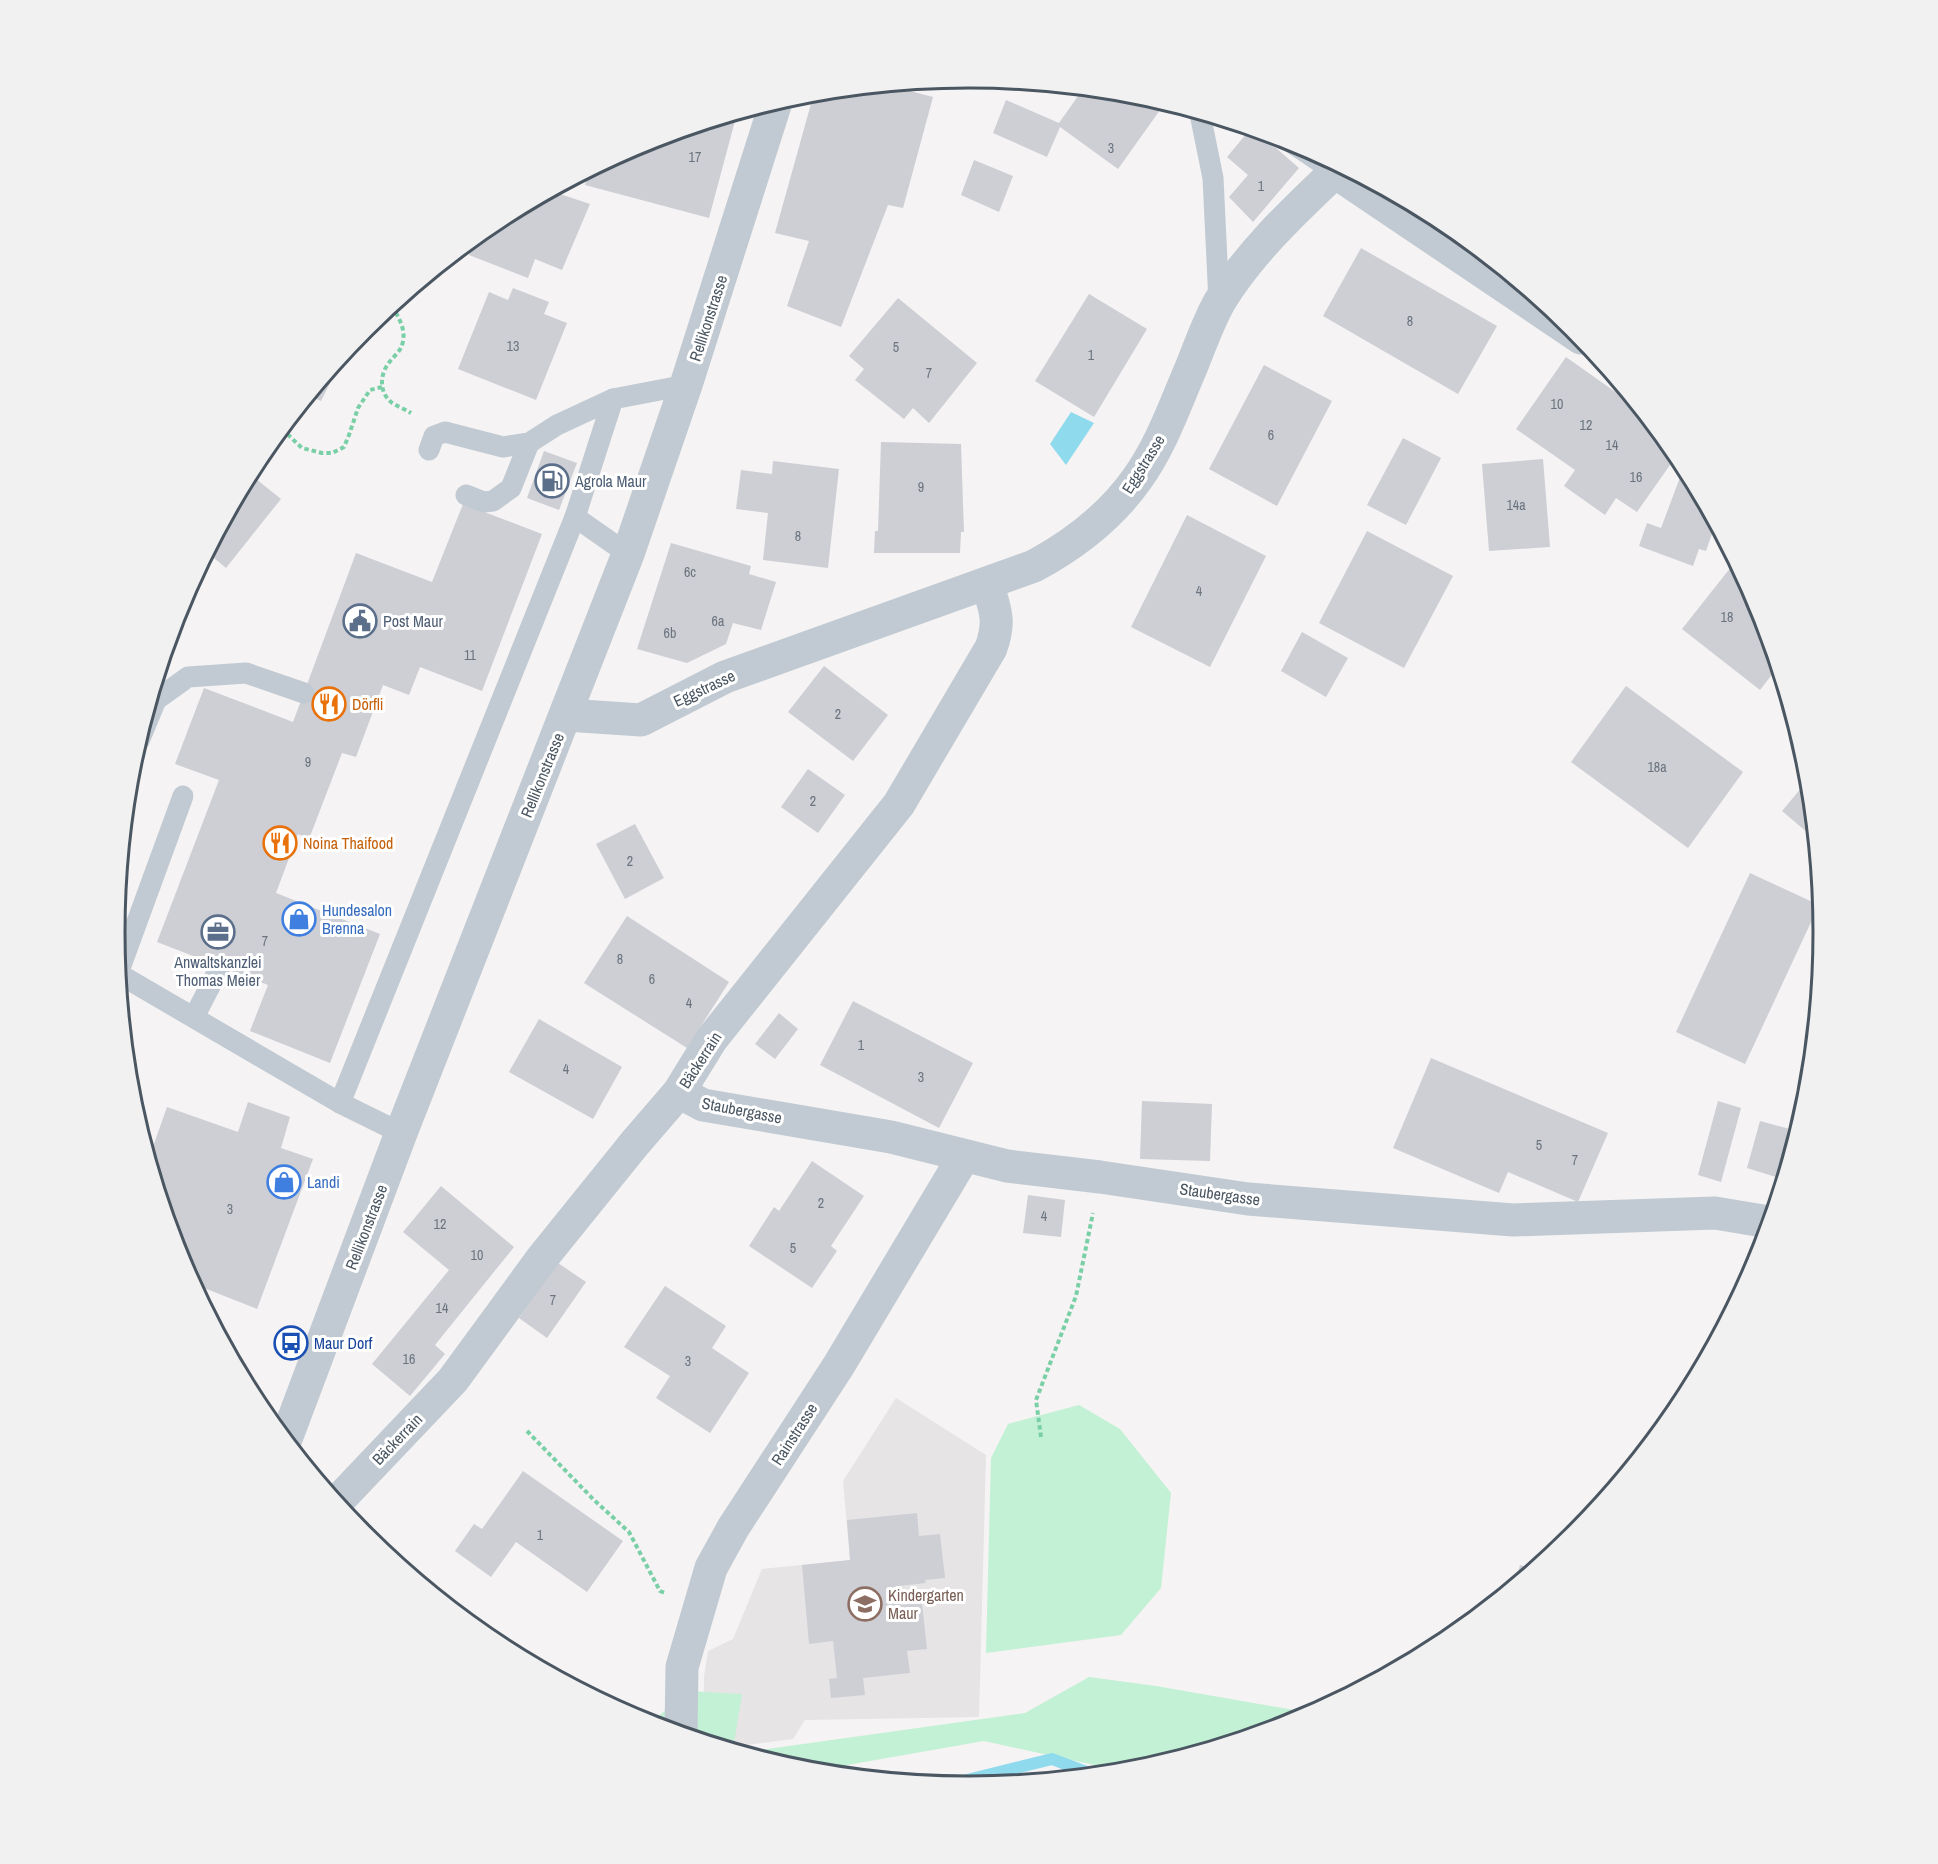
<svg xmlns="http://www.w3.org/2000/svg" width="1938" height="1864" font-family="'Archivo Narrow',sans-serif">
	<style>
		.education { fill: #e6e4e5 }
		.green { fill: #c3f1d5 }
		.water { fill: #90daee }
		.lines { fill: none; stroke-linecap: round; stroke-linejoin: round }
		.stream { stroke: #90daee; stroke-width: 12 }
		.building { fill: #cdcfd5 }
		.path { stroke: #7ad0a6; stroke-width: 4; stroke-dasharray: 4.5 3; stroke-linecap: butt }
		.service { stroke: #c1cad2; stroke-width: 21 }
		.minor { stroke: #c1cad2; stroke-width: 33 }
		.tertiary { stroke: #c1cad2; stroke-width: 33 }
		.labels { text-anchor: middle; stroke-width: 6; stroke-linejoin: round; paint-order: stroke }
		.number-label { font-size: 14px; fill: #6b747e }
		.street-label { font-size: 16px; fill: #4a5661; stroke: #fff }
		.service-label { font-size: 16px; fill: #4e5e75; stroke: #fff; text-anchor: start }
		.food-label { font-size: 16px; fill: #c56008; stroke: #fff; text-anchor: start }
		.shop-label { font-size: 16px; fill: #366cbe; stroke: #fff; text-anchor: start }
		.transit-label { font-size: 16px; fill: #164399; stroke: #fff; text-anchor: start }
		.education-label { font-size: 16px; fill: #785e54; stroke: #fff; text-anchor: start }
		.rim { fill: none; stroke: #4a5661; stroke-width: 3 }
	</style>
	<rect width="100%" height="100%" fill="#f5f3f3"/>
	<path class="education" d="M896,1398l90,57 -7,262 -174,3 -12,19 -64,8 -26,-8 1,-62 4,-26 25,-12 29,-70 88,-9 -7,-79z"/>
	<g class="green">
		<path d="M1079,1405l41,24 51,64 -10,95 -40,47 -135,18 5,-195 17,-34z"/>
		<path d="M1089,1677l67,9 155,27 -16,8 -160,49 -13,1 -138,-30 -171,30 -11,-1 -57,-18 280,-39z"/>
		<path d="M689,1691l53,3 -9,55 -83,-26z"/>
	</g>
	<path class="water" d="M1071,412l23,11 -28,42 -16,-21z"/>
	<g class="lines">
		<path class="stream" d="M951,1784l101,-25 40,15"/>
	</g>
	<g class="building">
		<path d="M891,86l42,11 -30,111 -15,-3 -47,122 -54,-21 22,-65 -34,-8 39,-140z"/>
		<path d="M1083,89l53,5 29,9 -47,66 -58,-42 -13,30 -54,-24 13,-33 53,23z"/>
		<path d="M731,116l5,1 -27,101 -124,-33 4,-13 54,-29z"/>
		<path d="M1247,133l21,8 31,27 -46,54 -24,-25 19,-22 -21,-18z"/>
		<path d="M974,160l39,16 -14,36 -38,-17z"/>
		<path d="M563,185l-3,9 30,10 -28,66 -27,-11 -7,19 -59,-23 4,-11 -3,-2 25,-20z"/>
		<path d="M1361,248l136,78 -39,68 -135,-78z"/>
		<path d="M513,288l36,14 -5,12 23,9 -31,77 -78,-31 31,-77 19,8z"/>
		<path d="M1089,294l58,35 -53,88 -59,-36z"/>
		<path d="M898,298l79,65 -48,60 -16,-15 -9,11 -49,-39 9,-11 -15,-13z"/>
		<path d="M345,353l-24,48 -11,-5 27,-34z"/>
		<path d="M1566,357l72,51 39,47 -40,57 -21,-14 -11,17 -41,-29 11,-16 -59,-41z"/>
		<path d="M1264,365l68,36 -55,105 -68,-37z"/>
		<path d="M1403,438l38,20 -35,67 -39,-20z"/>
		<path d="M881,442l80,2 3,88h-3l-1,21h-86l1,-22h3z"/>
		<path d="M544,451l33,12 -18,47 -32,-12z"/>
		<path d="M1543,459l7,88 -61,4 -7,-87z"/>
		<path d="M773,461l66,8 -11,99 -65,-8 5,-47 -32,-4 5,-39 31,4z"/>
		<path d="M1682,472l6,2 27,51 -9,26 -7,-2 -6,17 -54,-20 8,-23 14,5z"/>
		<path d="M250,474l31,25 -55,69 -18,-15z"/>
		<path d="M463,504l79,30 -60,157 -62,-24 -11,28 -26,-10 -27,72 -14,-4 -33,86 -11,-5 -22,59 104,41 -50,129 -80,-32 18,-46 -111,-43 62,-162 -44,-16 29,-76 89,34 63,-169 76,29z"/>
		<path d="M1187,515l79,41 -56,111 -79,-40z"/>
		<path d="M1367,531l86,45 -49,92 -85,-45z"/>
		<path d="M671,543l80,23 -2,8 27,8 -15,48 -28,-7 -7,21 -39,19 -50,-14z"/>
		<path d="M1735,562l23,44 19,62 -17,22 -78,-61z"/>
		<path d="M1302,632l46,26 -22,39 -45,-26z"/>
		<path d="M824,666l64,49 -35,46 -65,-49z"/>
		<path d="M1626,686l117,86 -55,76 -117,-86z"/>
		<path d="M808,769l37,26 -27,38 -37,-26z"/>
		<path d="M1808,780l3,28 3,30 -32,-27z"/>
		<path d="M635,824l29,54 -39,21 -29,-55z"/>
		<path d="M1750,873l69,32 -74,159 -69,-32z"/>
		<path d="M627,916l102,66 -42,66 -103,-65z"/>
		<path d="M853,1001l120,62 -34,65 -119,-63z"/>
		<path d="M779,1013l19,16 -23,30 -20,-15z"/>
		<path d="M539,1019l83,48 -29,52 -84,-47z"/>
		<path d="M1431,1058l177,75 -30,69 -70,-30 -9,21 -106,-45z"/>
		<path d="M1142,1101l70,3 -2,57 -70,-2z"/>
		<path d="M1718,1101l23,7 -20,74 -23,-7z"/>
		<path d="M248,1102l42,15 -9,31 32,11 -56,150 -63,-25 -14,-26 -31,-100 18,-51 71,25z"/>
		<path d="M1760,1121l37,10 -15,48 -35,-11z"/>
		<path d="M812,1161l52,35 -33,50 6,5 -25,37 -63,-42 25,-39 5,4z"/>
		<path d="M441,1186l73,61 -79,98 10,9 -35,42 -38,-32 77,-94 -46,-38z"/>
		<path d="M1028,1195l37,5 -4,37 -38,-4z"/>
		<path d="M558,1263l28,19 -39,56 -28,-20z"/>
		<path d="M665,1286l61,40 -14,22 37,25 -39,60 -54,-35 14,-22 -46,-29z"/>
		<path d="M523,1471l100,70 -36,51 -71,-50 -25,35 -36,-26 19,-27 8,5z"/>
		<path d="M917,1513l2,23 21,-2 5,44 -20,2 1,3 -27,3 2,19 21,-2 5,46 -20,2 3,22 -47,5 2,17 -34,3 -2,-19 8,-1 -4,-37 -24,3 -7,-79 48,-5 -3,-40z"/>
		<path d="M1520,1565l13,4 -18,14z"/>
	</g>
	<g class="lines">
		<g class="path">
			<path d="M392,306c7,12 15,25 10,39 -2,7 -10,13 -14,19 -8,11 -9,28 3,38 5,4 14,7 20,11"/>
			<path d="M282,429l20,19 20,5h10l12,-6 5,-12 9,-27 12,-18 12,-3"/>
			<path d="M527,1431l67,69 35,32 31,59 5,2"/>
			<path d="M1041,1437l-5,-37 40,-104 17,-83"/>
		</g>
		<g class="service">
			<path d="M1200,114l13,64 6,124"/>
			<path d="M1289,141l46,31"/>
			<path d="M429,450l5,-14 11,-4 58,15 26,-4 28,-18 56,-26"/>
			<path d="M466,495l18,7 9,-1 18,-13 18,-45"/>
			<path d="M575,517l53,37"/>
			<path d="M139,741l17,-41 32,-23 58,-4 58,20"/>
			<path d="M119,971l64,-175"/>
			<path d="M119,974l221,129 61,30"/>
			<path d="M194,1017l26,-50"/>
			<path d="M340,1103l235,-586 38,-118 73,-14"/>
		</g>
		<g class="minor">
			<path d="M1335,172l246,166"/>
			<path d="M566,715l75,5 84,-43 309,-111c41,-22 76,-49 103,-87 24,-33 38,-74 54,-111 9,-22 17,-46 29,-67 30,-49 73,-89 115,-129"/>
			<path d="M679,1092l24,13 188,32 116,29 93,11 148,22 265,21 202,-7 54,9"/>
			<path d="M337,1502l116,-122 90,-123 92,-114 44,-51 32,-52 188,-236 92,-156c10,-28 4,-38 -4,-65"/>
			<path d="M681,1733l1,-66 29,-99 22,-40 106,-163 125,-209"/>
		</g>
		<path class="tertiary" d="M286,1439l115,-306 227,-579 58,-169 90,-283"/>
	</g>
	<defs>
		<symbol id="fuel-ring" viewBox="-11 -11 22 22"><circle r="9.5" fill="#fff" stroke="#5c6f8a" stroke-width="1.5"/><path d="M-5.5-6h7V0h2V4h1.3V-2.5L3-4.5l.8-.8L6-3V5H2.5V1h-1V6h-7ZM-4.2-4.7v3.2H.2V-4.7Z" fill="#5c6f8a"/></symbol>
		<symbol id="civic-ring" viewBox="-11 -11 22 22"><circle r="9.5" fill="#fff" stroke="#5c6f8a" stroke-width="1.5"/><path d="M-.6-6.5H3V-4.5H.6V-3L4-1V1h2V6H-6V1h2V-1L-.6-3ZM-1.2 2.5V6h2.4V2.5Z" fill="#5c6f8a"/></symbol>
		<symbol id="restaurant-ring" viewBox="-11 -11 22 22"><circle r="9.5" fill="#fff" stroke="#e8710a" stroke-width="1.5"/><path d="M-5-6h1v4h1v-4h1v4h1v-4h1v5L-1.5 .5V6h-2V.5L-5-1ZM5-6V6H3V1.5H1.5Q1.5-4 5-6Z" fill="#e8710a"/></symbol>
		<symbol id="shop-ring" viewBox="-11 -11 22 22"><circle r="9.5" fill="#fff" stroke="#3f7fe0" stroke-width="1.5"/><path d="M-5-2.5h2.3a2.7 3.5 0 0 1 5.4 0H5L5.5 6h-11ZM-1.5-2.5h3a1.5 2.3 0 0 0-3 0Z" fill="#3f7fe0"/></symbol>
		<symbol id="office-ring" viewBox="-11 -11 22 22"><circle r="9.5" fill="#fff" stroke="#5c6f8a" stroke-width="1.5"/><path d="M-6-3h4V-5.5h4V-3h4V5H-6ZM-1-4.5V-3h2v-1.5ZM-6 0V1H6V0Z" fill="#5c6f8a"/></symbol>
		<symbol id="bus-ring" viewBox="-11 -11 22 22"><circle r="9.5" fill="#fff" stroke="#1a4fb4" stroke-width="1.5"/><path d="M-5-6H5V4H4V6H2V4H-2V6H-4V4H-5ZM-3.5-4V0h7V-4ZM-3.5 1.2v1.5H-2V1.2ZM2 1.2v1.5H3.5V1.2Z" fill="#1a4fb4"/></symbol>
		<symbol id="school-ring" viewBox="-11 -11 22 22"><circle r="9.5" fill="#fff" stroke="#8d6e63" stroke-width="1.5"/><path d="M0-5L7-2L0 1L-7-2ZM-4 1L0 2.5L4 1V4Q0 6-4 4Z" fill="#8d6e63"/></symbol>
	</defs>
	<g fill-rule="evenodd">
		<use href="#fuel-ring" x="533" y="462" width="38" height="38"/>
		<use href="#civic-ring" x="341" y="602" width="38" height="38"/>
		<use href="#restaurant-ring" x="310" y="685" width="38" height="38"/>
		<use href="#restaurant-ring" x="261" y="824" width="38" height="38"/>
		<use href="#shop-ring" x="280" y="900" width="38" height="38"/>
		<use href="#office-ring" x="199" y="913" width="38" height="38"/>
		<use href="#shop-ring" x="265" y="1163" width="38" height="38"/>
		<use href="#bus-ring" x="272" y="1324" width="38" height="38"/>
		<use href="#school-ring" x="846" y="1585" width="38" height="38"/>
	</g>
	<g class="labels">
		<g class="number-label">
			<text x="1111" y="153">3</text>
			<text x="695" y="162">17</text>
			<text x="1261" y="191">1</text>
			<text x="1410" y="326">8</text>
			<text x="513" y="351">13</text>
			<text x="896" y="352">5</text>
			<text x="1091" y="360">1</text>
			<text x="929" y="378">7</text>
			<text x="1557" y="409">10</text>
			<text x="1586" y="430">12</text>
			<text x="1271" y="440">6</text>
			<text x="1612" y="450">14</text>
			<text x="1636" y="482">16</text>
			<text x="921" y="492">9</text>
			<text x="1516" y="510">14a</text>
			<text x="798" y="541">8</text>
			<text x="690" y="577">6c</text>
			<text x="1199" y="596">4</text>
			<text x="1727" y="622">18</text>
			<text x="718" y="626">6a</text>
			<text x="670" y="638">6b</text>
			<text x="470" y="660">11</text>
			<text x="838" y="719">2</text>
			<text x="308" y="767">9</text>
			<text x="1657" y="772">18a</text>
			<text x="813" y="806">2</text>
			<text x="630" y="866">2</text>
			<text x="265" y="946">7</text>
			<text x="620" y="964">8</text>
			<text x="652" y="984">6</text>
			<text x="689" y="1008">4</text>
			<text x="861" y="1050">1</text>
			<text x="566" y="1074">4</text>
			<text x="921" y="1082">3</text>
			<text x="1539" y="1150">5</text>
			<text x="1575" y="1165">7</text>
			<text x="821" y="1208">2</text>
			<text x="230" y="1214">3</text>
			<text x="1044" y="1221">4</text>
			<text x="440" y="1229">12</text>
			<text x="793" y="1253">5</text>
			<text x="477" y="1260">10</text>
			<text x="553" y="1305">7</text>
			<text x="442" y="1313">14</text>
			<text x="409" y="1364">16</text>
			<text x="688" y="1366">3</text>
			<text x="540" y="1540">1</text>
		</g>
		<g class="street-label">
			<text transform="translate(708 318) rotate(-72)" y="6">Rellikonstrasse</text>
			<text transform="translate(1143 464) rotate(-58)" y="6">Eggstrasse</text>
			<text transform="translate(704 688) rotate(-25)" y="6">Eggstrasse</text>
			<text transform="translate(542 775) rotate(-68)" y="6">Rellikonstrasse</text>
			<text transform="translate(700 1060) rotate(-57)" y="6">Bäckerrain</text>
			<text transform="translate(742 1110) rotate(11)" y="6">Staubergasse</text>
			<text transform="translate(1220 1194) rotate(8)" y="6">Staubergasse</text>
			<text transform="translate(366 1227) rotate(-69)" y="6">Rellikonstrasse</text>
			<text transform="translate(794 1434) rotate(-57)" y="6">Rainstrasse</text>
			<text transform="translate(397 1439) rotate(-46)" y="6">Bäckerrain</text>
		</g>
		<g class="service-label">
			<text x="575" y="487">Agrola Maur</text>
			<text x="383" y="627">Post Maur</text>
			<text x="218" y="968" text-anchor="middle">Anwaltskanzlei<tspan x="218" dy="18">Thomas Meier</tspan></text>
		</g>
		<g class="food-label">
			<text x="352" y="710">Dörfli</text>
			<text x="303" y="849">Noina Thaifood</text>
		</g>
		<g class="shop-label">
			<text x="322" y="916">Hundesalon<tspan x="322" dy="18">Brenna</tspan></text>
			<text x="307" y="1188">Landi</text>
		</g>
		<g class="transit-label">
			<text x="314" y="1349">Maur Dorf</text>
		</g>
		<g class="education-label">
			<text x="888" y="1601">Kindergarten<tspan x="888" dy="18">Maur</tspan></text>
		</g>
	</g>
	<path d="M0 0H1938V1864H0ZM125 932a844 844 0 1 1 1688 0a844 844 0 1 1-1688 0Z" fill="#f1f1f2" fill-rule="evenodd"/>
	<path class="rim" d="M125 932a844 844 0 1 1 1688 0a844 844 0 1 1-1688 0Z"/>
</svg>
